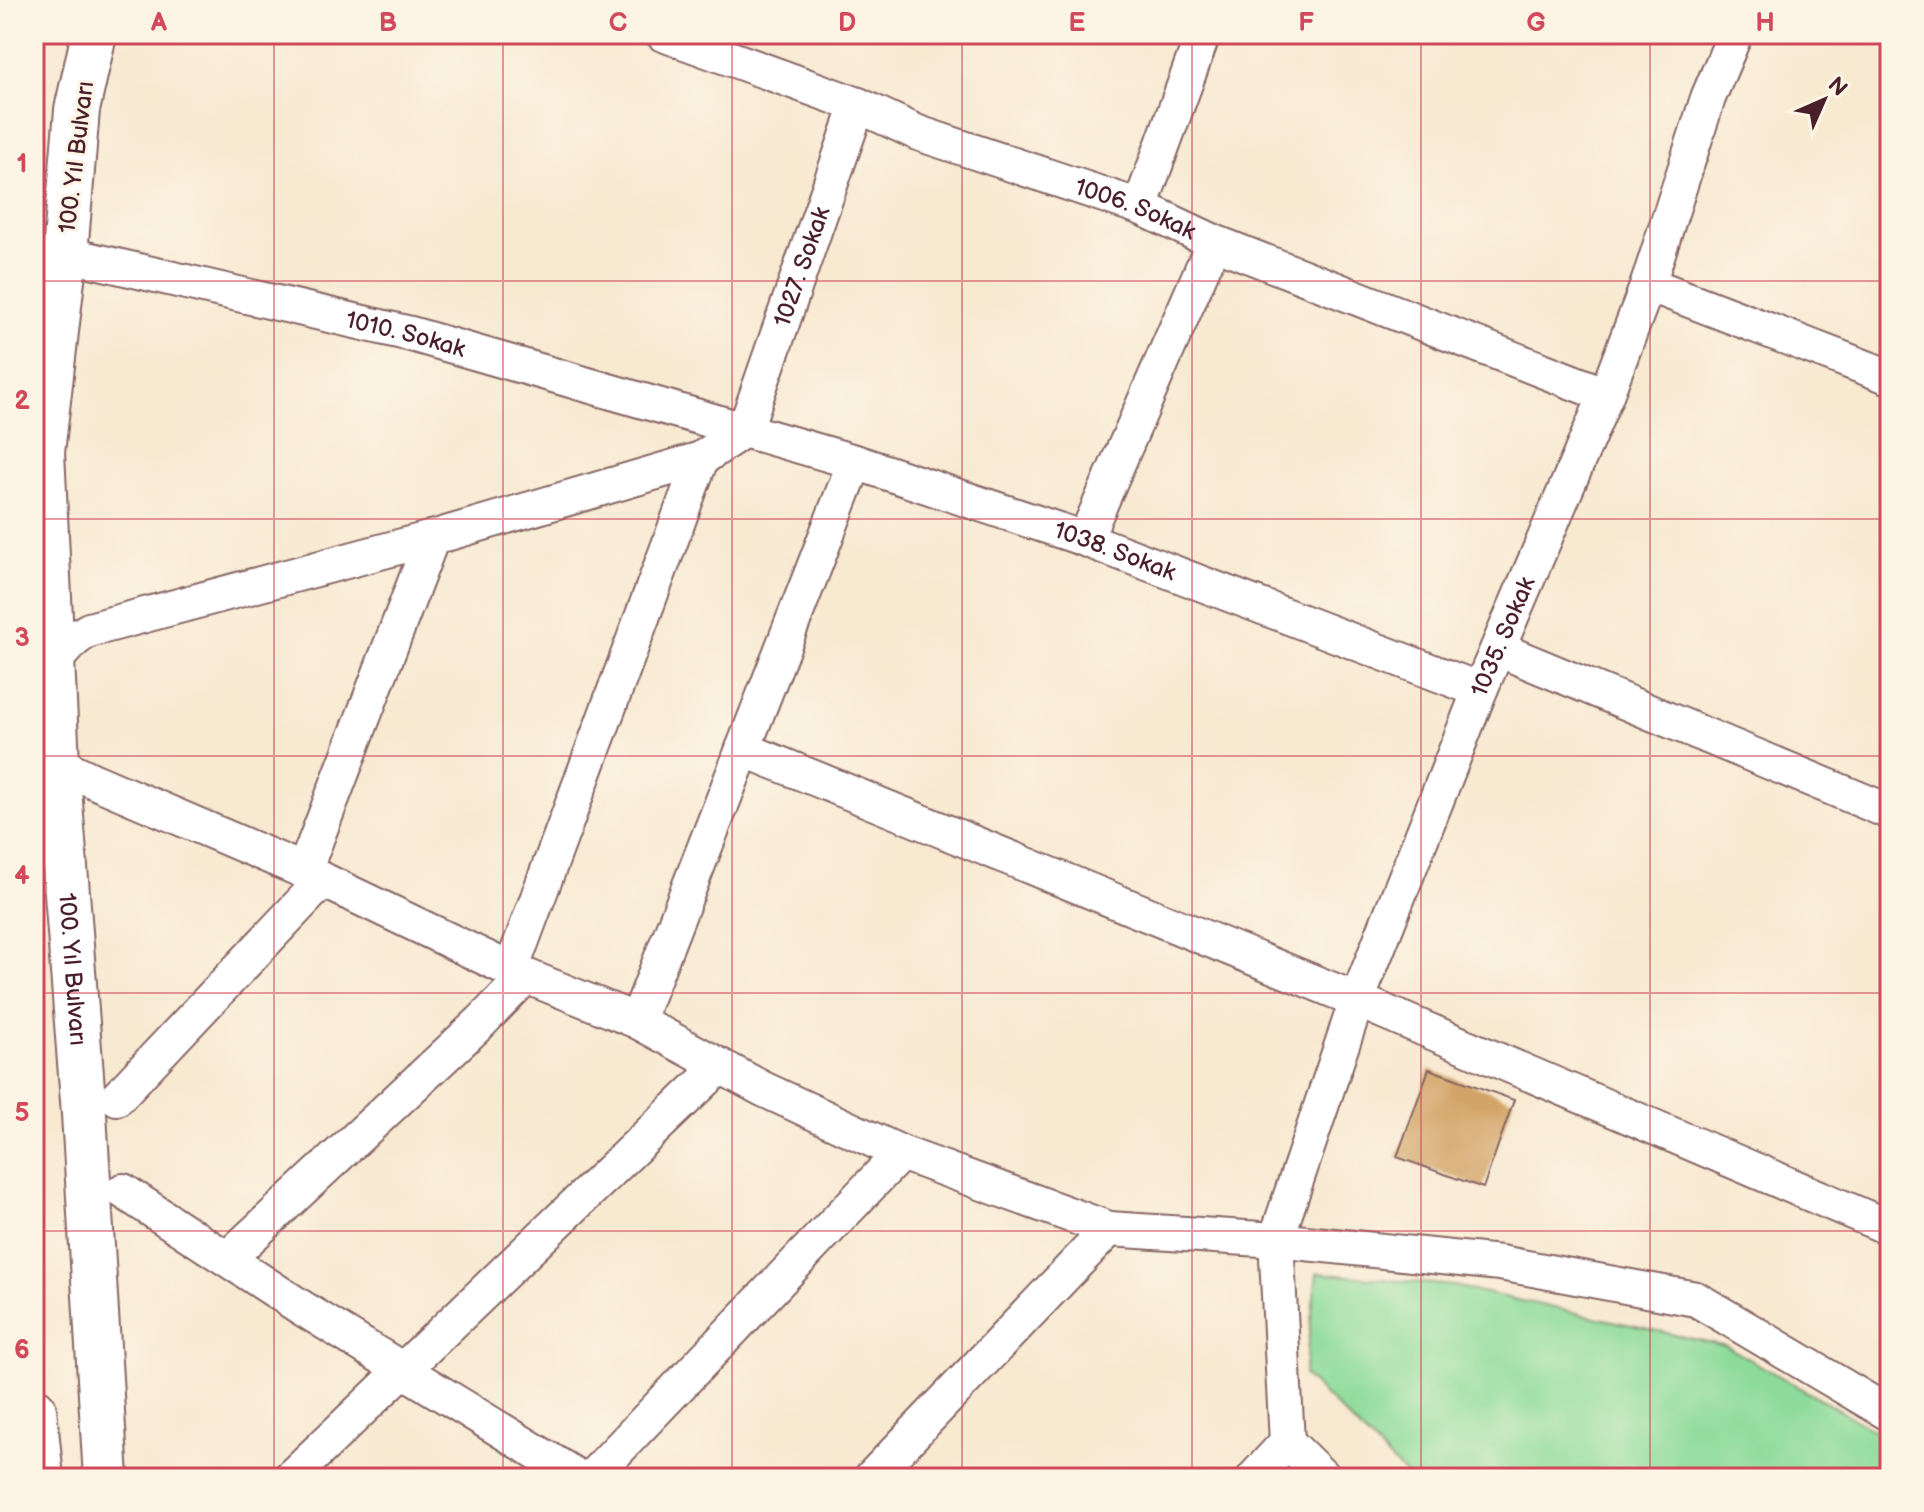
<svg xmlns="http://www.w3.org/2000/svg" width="1924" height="1512" font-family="'Balsamiq Sans',sans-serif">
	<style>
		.park { fill: #8cdb9a; stroke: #6b7d62; stroke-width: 2 }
		.building { fill: #d3a468 }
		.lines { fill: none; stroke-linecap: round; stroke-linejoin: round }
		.minor-casing { stroke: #876665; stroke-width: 38 }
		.secondary-casing { stroke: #876665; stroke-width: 48 }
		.minor { stroke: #fff; stroke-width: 34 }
		.secondary { stroke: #fff; stroke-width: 44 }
		.grid { fill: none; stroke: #d1495b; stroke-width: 2; stroke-opacity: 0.55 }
		.labels { text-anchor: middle; stroke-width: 6; stroke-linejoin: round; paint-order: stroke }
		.street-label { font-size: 24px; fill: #4a1f2b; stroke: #fcf5e5 }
		.neatline { fill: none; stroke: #d1495b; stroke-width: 3 }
		.grid-label { font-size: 26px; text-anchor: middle; font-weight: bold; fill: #d1495b }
	</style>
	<rect width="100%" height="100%" fill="#fcf5e5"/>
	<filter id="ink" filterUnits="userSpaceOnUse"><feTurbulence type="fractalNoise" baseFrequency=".0125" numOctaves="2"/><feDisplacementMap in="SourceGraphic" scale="16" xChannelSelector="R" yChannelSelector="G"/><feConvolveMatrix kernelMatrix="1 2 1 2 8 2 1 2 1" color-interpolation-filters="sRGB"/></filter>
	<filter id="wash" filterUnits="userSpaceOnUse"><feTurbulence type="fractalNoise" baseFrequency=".006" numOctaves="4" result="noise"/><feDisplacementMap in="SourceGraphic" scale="32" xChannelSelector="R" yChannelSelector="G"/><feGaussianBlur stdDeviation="1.8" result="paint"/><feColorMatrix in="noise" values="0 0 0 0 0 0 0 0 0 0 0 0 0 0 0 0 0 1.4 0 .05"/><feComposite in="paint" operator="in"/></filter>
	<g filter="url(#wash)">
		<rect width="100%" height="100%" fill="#f8e9d1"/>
		<path class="park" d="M1317,1273l137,13 272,60 164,93v39h-481l-105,-103z"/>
		<g id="blocks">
			<path class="building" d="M1429,1069l85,31 -31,88 -86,-31z"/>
		</g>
	</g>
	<g filter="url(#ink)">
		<use href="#blocks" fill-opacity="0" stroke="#876665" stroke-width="2"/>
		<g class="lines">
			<defs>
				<g id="minor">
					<path id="s1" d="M663,34l195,71 60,28 222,74 74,35 392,153"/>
					<path d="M1140,207l63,-173"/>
					<path id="s2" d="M65,254l346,80 444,128 230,77 395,151"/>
					<path d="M1648,284l242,93"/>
					<path id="s3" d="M745,429l113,-324"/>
					<path d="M1085,539l129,-297"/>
					<path d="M1498,649l392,163"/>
					<path d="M44,679c10,-19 26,-39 45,-49l343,-92 269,-79 44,-30"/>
					<path d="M48,745l9,18 37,18 210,90 207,99 126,51 126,68 138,64 208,76 167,11 224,23 196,36 194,115"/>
					<path d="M743,749l614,251 533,228"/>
					<path d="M304,871l128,-333"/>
					<path d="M511,970l190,-511"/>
					<path d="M637,1021l218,-559"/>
					<path d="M117,1098l206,-218"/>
					<path d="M123,1191l179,117 277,170"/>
					<path d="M228,1258l253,-236 45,-46"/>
					<path d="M1287,1442l37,36"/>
					<path d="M290,1478l430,-412"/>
					<path d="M591,1478l310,-325"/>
					<path d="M871,1478l238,-249"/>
					<path id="s4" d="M1254,1478l33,-36 -11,-202 81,-240 123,-310 126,-295 42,-111 60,-186 27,-64"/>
				</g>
				<g id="secondary">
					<path id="s5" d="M94,34l-17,76 -12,144 -23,198 15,311 27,351 22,364"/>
					<path d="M34,1410l7,68"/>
				</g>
			</defs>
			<use href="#minor" class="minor-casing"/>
			<use href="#secondary" class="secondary-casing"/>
			<use href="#minor" class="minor"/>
			<use href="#secondary" class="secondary"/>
		</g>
	</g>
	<path class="grid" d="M274,34v1444M503,34v1444M732,34v1444M962,34v1444M1192,34v1444M1421,34v1444M1650,34v1444M34,281h1856M34,519h1856M34,756h1856M34,993h1856M34,1231h1856"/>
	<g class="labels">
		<g class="street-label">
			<text transform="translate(76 157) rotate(-83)" y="8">100. Yıl Bulvarı</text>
			<text dy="8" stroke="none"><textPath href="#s1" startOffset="504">1006. Sokak</textPath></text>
			<text dy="8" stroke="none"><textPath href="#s3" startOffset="172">1027. Sokak</textPath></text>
			<text dy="8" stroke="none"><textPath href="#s2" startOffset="350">1010. Sokak</textPath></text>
			<text dy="8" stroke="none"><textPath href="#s2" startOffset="1092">1038. Sokak</textPath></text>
			<text dy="8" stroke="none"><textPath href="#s4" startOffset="896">1035. Sokak</textPath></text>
			<text dy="8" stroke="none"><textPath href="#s5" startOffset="940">100. Yıl Bulvarı</textPath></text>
		</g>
	</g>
	<rect width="1924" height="1512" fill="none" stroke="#fcf5e5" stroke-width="88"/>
	<g transform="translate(1824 100) rotate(45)" stroke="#fcf5e5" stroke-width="6" paint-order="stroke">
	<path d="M0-6L14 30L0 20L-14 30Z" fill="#4a1f2b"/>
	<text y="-12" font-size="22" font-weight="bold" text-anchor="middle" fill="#4a1f2b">N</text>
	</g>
	<rect x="44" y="44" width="1836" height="1424" class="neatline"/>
	<g class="grid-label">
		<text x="159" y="31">A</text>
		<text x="388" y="31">B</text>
		<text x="618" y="31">C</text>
		<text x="847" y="31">D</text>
		<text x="1077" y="31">E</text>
		<text x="1306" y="31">F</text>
		<text x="1536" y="31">G</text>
		<text x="1765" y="31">H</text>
		<text x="22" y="172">1</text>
		<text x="22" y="409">2</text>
		<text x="22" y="646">3</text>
		<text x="22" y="884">4</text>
		<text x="22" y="1121">5</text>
		<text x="22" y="1358">6</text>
	</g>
</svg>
